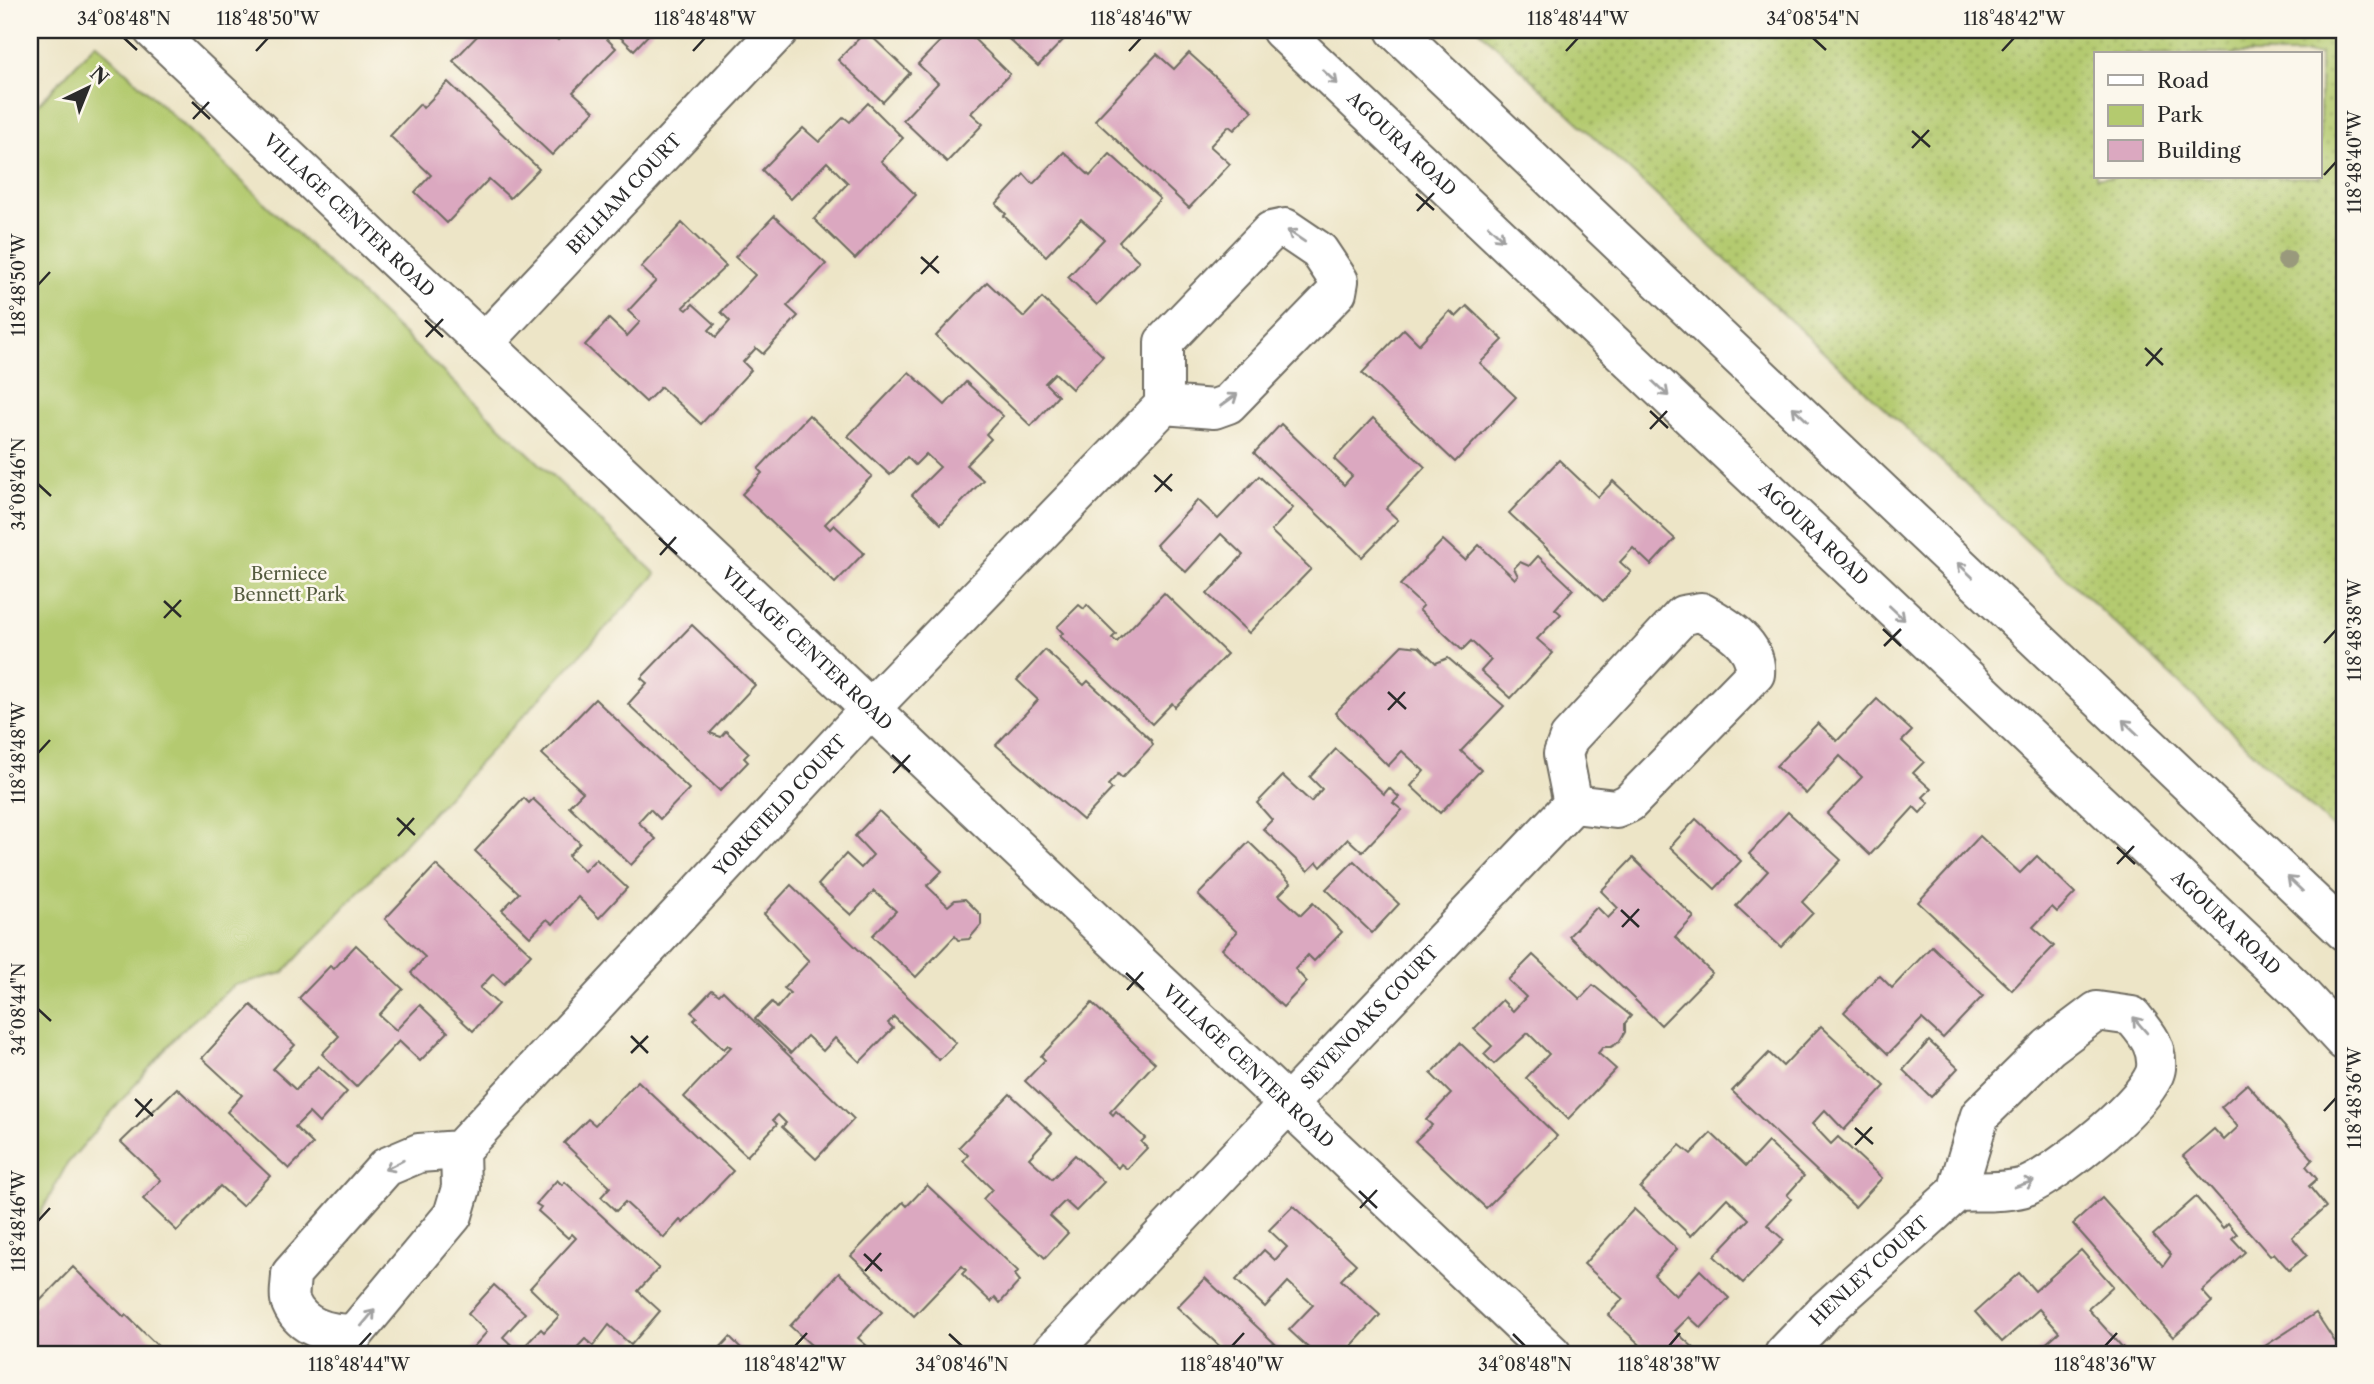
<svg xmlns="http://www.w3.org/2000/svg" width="2374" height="1384" font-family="'Libre Caslon Text',serif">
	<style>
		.grass { fill: url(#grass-dots); stroke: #707a4d; stroke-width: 2; fill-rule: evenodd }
		.park { fill: #b4ca6f; stroke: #707a4d; stroke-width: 2 }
		.building { fill: #dba8c0 }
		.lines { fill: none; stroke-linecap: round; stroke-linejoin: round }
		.minor-casing { stroke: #6f6c62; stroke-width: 42 }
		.secondary-casing { stroke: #6f6c62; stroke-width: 42 }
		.minor { stroke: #fff; stroke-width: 38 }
		.secondary { stroke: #fff; stroke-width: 38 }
		.tree { fill: #99997c }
		.oneway { stroke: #a0a0a0 }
		.ticks { fill: none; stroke: #2b2b2b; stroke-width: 2.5 }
		.labels { text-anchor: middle; stroke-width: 5; stroke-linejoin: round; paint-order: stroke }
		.street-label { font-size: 18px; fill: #2b2b2b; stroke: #fbf7ec }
		.park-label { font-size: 18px; fill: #545b3f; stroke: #fbf7ec }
		.neatline { fill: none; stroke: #2b2b2b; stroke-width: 2.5 }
		.ticks-label { font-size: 18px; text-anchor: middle; fill: #2b2b2b }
	</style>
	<defs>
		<pattern id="grass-dots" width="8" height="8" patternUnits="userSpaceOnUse" patternTransform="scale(1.75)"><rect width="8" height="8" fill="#b4ca6f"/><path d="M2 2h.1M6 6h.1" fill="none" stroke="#93a45b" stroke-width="1.8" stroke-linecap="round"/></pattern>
	</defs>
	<rect width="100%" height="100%" fill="#fbf7ec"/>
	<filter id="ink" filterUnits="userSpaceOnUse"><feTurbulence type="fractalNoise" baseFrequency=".0143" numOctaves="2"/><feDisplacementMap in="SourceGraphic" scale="14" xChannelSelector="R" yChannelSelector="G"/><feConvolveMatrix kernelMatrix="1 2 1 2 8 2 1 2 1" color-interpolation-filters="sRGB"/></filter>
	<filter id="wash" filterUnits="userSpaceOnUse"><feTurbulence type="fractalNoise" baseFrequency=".00686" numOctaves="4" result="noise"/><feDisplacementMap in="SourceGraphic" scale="28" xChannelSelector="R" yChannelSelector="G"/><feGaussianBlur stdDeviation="1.57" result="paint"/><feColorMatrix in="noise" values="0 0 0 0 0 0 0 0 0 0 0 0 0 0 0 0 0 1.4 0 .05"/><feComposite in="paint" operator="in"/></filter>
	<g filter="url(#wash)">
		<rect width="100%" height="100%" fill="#ede5c7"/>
		<path class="grass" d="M1479,30h865v809l-92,-88zM2320,54v123h-224v-123z"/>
		<path class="park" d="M96,43l560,531 -373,399 -49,12 -54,47 -113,132 -37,69v-1120z"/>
		<g id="blocks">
			<g class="building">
				<path d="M483,30h65l10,10 10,-10h30l18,18 -43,44 21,19 -42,44 -99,-94z"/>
				<path d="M613,30h40l-19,20z"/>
				<path d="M951,30h14l45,44 -39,39 12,11 -36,38 -44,-42 35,-37 -20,-19z"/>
				<path d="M999,30h74l-35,36z"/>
				<path d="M866,31l44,42 -27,29 -45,-42z"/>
				<path d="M1189,53l64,58 -19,19 -5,-4 -19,20 20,18 -41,44 -94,-88 62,-66 17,15z"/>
				<path d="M448,82l91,87 -29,29 -21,-19 -42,44 -32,-31 16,-17 -41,-39 30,-32 3,4z"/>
				<path d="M868,103l35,35 -22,23 35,34 -61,64 -41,-40 34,-36 -21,-21 -36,37 -29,-29 41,-42 16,14 25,-25 6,5z"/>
				<path d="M1064,152l26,24 20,-22 50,45 -41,43 20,19 -42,44 -29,-28 36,-38 -23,-20 -35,37 -42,-40 2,-2 -10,-10 28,-30 9,10z"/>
				<path d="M774,216l52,48 -39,42 11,10 -35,38 -7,-6 -13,14 8,8 -50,54 -40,-37 -15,15 -61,-57 24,-26 18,17 13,-14 -12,-11 28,-30 -15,-14 41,-44 44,43 -43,41 4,3 6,-6 22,20 -6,6 7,7 14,-16 -9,-9 34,-37 -20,-18z"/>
				<path d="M987,282l37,35 18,-19 61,58 -31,33 -17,-16 -10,10 13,13 -27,30 -95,-90z"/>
				<path d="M1467,306l36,34 -23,23 36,34 -61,65 -93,-89 42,-44 15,15 31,-33 6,6z"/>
				<path d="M909,372l36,33 21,-23 37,34 -17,18 5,5 -25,26 17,15 -42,44 -29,-29 28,-28 -14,-13 -11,11 -8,-8 -17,18 -42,-39z"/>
				<path d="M809,415l63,61 -47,48 5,5 4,-4 30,28 -29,30 -93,-89 20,-21 -4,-4z"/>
				<path d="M1373,418l52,49 -39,42 12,11 -36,37 -108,-104 27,-29 63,61 8,-9 -18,-17z"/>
				<path d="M1559,460l39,37 15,-16 62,58 -24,26 -18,-17 -13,14 11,10 -28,29 -94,-88z"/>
				<path d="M1259,476l34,32 -22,23 40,38 -62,64 -42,-39 36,-39 -22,-21 -35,38 -30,-27 42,-45 20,19z"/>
				<path d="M1443,540l22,20 14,-15 36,34 3,-3 -4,-8 6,-6 9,4 9,-10 35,33 -18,20 6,5 -24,25 16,14 -42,45 -30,-27 10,-11 -20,-19 -9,9 -43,-40 4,-4 -23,-21z"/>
				<path d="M1164,593l63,61 -52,53 -3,-4 -20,21 -92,-88 3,-3 -6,-6 22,-22 5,4 3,-4 29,29 -4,4 5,4z"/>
				<path d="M692,625l63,60 -45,48 11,4 5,-6 23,22 -5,5 4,4 -28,29 -92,-87 19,-21 -6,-5z"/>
				<path d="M1402,645l17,2 17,16 12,-5 56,48 -43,45 20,19 -41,43 -29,-27 13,-15 -22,-20 -14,15 -53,-53z"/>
				<path d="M1045,650l39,35 4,-4 63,59 2,5 -31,33 -4,-4 -10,11 4,4 -29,31 -87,-75 42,-45 -21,-20z"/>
				<path d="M595,699l94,90 -29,30 -10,-10 -12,13 18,17 -25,26 -62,-59 14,-14 -41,-38z"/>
				<path d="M1877,699l35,32 -10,10 22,21 -11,11 18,16 -8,8 6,6 -9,10 -6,-6 -44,48 -43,-41 35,-37 -22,-21 -34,38 -30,-28 42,-43 19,18z"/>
				<path d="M1336,749l48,45 5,-6 10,9 -6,6 9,7 -40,42 -14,-13 -27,28 -4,-5 -9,9 -45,-42 9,-9 -15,-17 26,-27 28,26 11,-13 -12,-12z"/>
				<path d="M524,798l5,5 4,-4 47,44 -12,13 16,15 12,-12 31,29 -28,30 -21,-21 -25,27 -6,-5 -17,18 -28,-27 17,-17 -44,-42z"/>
				<path d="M879,811l63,60 -15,15 21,20 7,-6 10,-1 16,16v10l-12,14 -11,1 -3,-4 -39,41 -44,-41 24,-25 -22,-20 -23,24 -33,-30 28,-31 15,14 12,-13 -18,-19z"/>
				<path d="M1788,812l53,48 -39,42 11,11 -32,34 -45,-41 32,-35 -19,-17z"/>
				<path d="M1696,819l45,42 -26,28 -45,-42z"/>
				<path d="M1980,836l40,37 17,-17 38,37 -18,19 -5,-5 -19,20 21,19 -42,44 -94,-88z"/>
				<path d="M1249,842l42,41 -12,12 22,20 12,-12 29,29 -28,29 -6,-6 -13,14 12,13 -24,25 -61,-58 15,-17 -39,-37z"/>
				<path d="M1633,858l61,59 -19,20 37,36 -51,52 -92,-89 28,-29 11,11 10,-10 -17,-17z"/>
				<path d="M1354,861l45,43 -27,29 -46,-44z"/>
				<path d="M436,865l95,89 -27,30 -11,-10 -13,14 18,16 -25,27 -62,-58 14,-16 -40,-38z"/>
				<path d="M791,885l165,158 -17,17 -45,-43 -6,6 5,5 -33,34 -25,-24 -12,13 -16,-15 -16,17 -36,-34 17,-17 5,6 13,-15 -6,-5 25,-27 -45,-47z"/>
				<path d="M356,945l47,44 -24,26 17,15 24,-25 28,27 -28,29 -21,-20 -43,46 -34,-33 17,-18 -40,-38 31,-32 4,3z"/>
				<path d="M1932,946l51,50 -40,42 -21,-19 -34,35 -44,-42 35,-37 13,13z"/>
				<path d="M1533,955l47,44 13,-14 38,31 -6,7v9l-6,10 -8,5h-8l-5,6 18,16 -48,50 -42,-41 23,-24 -21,-21 -34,31 -10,-10 8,-8 -18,-17 28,-29 11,11 13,-14 -18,-17z"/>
				<path d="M712,990l7,5 4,-4 131,128 -38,40 -34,-32 4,-4 -8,-8 -5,5 4,4 -30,32 -63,-59 47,-50 -3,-2 -4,4 -30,-29 3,-3 -6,-5z"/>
				<path d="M1092,1003l63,60 -45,49 3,3 3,-4 29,27 -4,4 6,6 -20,21 -6,-5 -3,4 -93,-87 20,-21 -4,-4z"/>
				<path d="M251,1005l44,40 -22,24 23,21 22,-24 29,26 -28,31 -10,-10 -14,14 18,17 -24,25 -62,-57 15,-17 -40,-37z"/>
				<path d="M1821,1026l64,60 -41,44 -19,-20 -13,14 19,20 7,-7 44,41 -27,29 -123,-116 37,-38 14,13z"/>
				<path d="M1929,1041l29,27 -27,29 -28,-27z"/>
				<path d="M1460,1043l97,93 -71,72 -71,-67 17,-16 -6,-5 25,-26 -20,-20z"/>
				<path d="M638,1081l95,90 -50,52 -3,-3 -16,18 -39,-36 -9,9 -15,-14 9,-10 -46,-44 24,-24 7,6z"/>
				<path d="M2247,1084l66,75 -7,7 11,13 -8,7 17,21 -34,30 15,18 -18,15 -15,-17 -4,3 -87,-100 31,-27 10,11 14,-13 -17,-20z"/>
				<path d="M177,1088l93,88 -28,30 -22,-20 -43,45 -34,-32 18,-19 -40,-38z"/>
				<path d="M1010,1094l42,39 -23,25 23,21 23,-24 29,27 -28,29 -11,-10 -15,15 18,17 -23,25 -62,-59 9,-10 -29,-28 5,-6 -9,-8z"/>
				<path d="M1711,1133l35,33 22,-24 36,34 -17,19 4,4 -24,26 17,15 -41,43 -29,-27 35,-37 -22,-21 -36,38 -51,-48 40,-43 11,9z"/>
				<path d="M557,1180l5,5 3,-3 94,86 -21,23 22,20 -29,34 -22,-20 -16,21 -8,-7 -14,15h-104l20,-22 -19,-18 26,-29 31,28 -22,24 16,15 22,-23 3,3 15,-16 -29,-28 46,-50 -4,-4 -4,4 -30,-27 3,-4 -5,-3z"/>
				<path d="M927,1185l91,86 -3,4 5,6 -20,22 -5,-6 -4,5 -29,-28 4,-4 -4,-4 -48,50 -63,-60 52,-54 4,4z"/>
				<path d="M2196,1197l27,31 5,-5 9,11 -5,4 13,14 -43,39 10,11 -39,35 -100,-113 29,-26 61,68 8,-11 -18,-20z"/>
				<path d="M1293,1206l63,58 -15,16 39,35 -36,39h-29l-26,-24 24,-25 -25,-23 -23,25 -29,-27 28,-30 11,10 12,-13 -18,-17z"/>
				<path d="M1634,1209l43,40 -23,26 22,21 24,-26 29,28 -28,30 -12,-11 -14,14 19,17 -6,6h-38l-42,-39 15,-16 -39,-35z"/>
				<path d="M2081,1250l32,36 -25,23 36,40 -5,5h-85l25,-22 -20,-23 -37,33 -27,-30 44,-39 16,18z"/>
				<path d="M73,1267l51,50 2,-2 40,39h-136v-35l5,-5 -4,-4z"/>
				<path d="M839,1273l43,39 -24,26 18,16h-55l-31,-28z"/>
				<path d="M1205,1278l81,76h-62l2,-2 -49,-45z"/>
				<path d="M2316,1313l27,41h-72l-6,-8z"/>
				<path d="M730,1337l17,17h-33z"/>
			</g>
		</g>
	</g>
	<g filter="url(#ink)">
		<use href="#blocks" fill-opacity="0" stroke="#6f6c62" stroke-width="2"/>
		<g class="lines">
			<defs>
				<g id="minor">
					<path id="s1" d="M153,30l1399,1324"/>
					<path id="s2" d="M483,344l296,-314"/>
					<path d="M1701,612c23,13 57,31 54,62l-126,129 -13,6 -43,-5 -10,-50 6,-16 114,-123z"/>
					<path id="s3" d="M460,1150l1,38 -8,27 -99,119c-24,0 -52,-5 -63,-31 -3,-7 0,-21 0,-29l95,-107 33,-14 41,-3 410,-441 294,-304v-63l107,-111 14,-3 34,23 20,30 -2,11 -109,112 -14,5 -50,-4"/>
					<path id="s4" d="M1050,1354l523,-550"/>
					<path id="s5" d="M1784,1354l41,-43 132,-119 23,-77 69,-68 48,-36 35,5c13,16 26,29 24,52 -3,31 -100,106 -129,118 -16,7 -52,5 -70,6"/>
				</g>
				<g id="secondary">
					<path id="s6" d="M1281,30l1014,958 49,53"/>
					<path d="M1395,30l949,901"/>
				</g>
			</defs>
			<use href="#minor" class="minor-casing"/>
			<use href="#secondary" class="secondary-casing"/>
			<use href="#minor" class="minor"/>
			<use href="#secondary" class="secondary"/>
		</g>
		<circle class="tree" cx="2287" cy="260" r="10"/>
		<defs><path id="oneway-shaft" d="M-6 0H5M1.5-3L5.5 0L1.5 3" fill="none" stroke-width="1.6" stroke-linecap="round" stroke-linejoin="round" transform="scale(1.75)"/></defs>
		<g class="oneway">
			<use href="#oneway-shaft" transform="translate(1330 77) rotate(43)"/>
			<use href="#oneway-shaft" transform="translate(1496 233) rotate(43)"/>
			<use href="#oneway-shaft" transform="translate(1296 236) rotate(-146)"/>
			<use href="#oneway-shaft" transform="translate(1661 389) rotate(43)"/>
			<use href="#oneway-shaft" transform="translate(1229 400) rotate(-36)"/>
			<use href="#oneway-shaft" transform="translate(1800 414) rotate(-136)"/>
			<use href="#oneway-shaft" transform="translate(1965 570) rotate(-136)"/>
			<use href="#oneway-shaft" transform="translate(1897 613) rotate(43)"/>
			<use href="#oneway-shaft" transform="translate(2130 727) rotate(-136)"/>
			<use href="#oneway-shaft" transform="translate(2295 884) rotate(-136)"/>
			<use href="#oneway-shaft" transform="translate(2140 1025) rotate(-131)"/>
			<use href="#oneway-shaft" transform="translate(394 1165) rotate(153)"/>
			<use href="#oneway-shaft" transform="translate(2024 1184) rotate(-18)"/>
			<use href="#oneway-shaft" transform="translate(368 1318) rotate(-50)"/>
		</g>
	</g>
	<path class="ticks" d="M124,38l13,12M1813,38l13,12M256,51l12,-13M693,51l12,-13M1129,51l12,-13M1566,51l12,-13M2002,51l12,-13M192,102l18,17M193,119l16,-17M1912,131l18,16M1912,148l17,-18M2324,175l12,-13M1416,194l18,16M1417,211l17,-18M921,257l18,16M921,274l17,-18M38,285l12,-13M425,320l18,17M426,337l17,-18M2145,348l18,17M2146,366l16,-18M1650,411l18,17M1650,429l17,-18M1154,475l18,16M38,484l13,12M1155,492l17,-18M659,538l18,16M660,555l16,-18M164,601l17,16M164,618l17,-18M1883,629l18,17M2324,643l12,-13M1884,646l17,-17M1388,692l18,17M1388,710l17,-18M38,753l12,-13M892,755l18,17M893,773l17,-18M397,818l18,17M398,836l16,-18M2117,847l18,17M2117,864l17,-18M1621,910l18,17M1622,927l17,-18M1126,973l18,17M1127,990l16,-18M38,1009l13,12M631,1036l17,17M631,1053l17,-17M135,1099l18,17M2324,1111l12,-13M136,1117l16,-18M1855,1128l18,16M1855,1145l17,-18M1359,1191l18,17M1360,1208l17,-18M38,1221l12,-13M864,1254l18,17M865,1271l16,-18M949,1334l13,12M1513,1334l12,12M359,1346l12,-13M795,1346l12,-13M1232,1346l12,-13M1669,1346l11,-13M2105,1346l12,-13"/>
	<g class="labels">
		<g class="street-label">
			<text dy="6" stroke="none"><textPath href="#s6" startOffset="166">AGOURA ROAD</textPath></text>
			<text dy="6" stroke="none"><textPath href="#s2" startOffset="206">BELHAM COURT</textPath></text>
			<text dy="6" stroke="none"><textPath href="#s1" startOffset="270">VILLAGE CENTER ROAD</textPath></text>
			<text dy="6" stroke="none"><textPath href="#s6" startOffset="733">AGOURA ROAD</textPath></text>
			<text dy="6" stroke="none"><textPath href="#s1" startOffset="900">VILLAGE CENTER ROAD</textPath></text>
			<text dy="6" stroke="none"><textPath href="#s3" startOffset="1015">YORKFIELD COURT</textPath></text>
			<text dy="6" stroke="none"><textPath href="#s6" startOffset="1300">AGOURA ROAD</textPath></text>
			<text dy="6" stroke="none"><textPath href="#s4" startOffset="464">SEVENOAKS COURT</textPath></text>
			<text dy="6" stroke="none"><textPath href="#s1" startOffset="1508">VILLAGE CENTER ROAD</textPath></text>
			<text dy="6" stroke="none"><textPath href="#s5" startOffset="119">HENLEY COURT</textPath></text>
		</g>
		<g class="park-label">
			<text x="289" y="580">Berniece<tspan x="289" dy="21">Bennett Park</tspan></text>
		</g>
	</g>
	<rect width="2374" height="1384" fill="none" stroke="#fbf7ec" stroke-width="77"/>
	<rect x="2094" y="52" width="228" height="126" fill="#fbf7ec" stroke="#a8a59f" stroke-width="2"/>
	<rect x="2108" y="75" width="35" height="10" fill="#ffffff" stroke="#a8a59f" stroke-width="2"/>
	<text x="2157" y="88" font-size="21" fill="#2b2b2b">Road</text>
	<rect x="2108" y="105" width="35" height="21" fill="#b4ca6f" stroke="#a8a59f" stroke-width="2"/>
	<text x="2157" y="122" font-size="21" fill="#2b2b2b">Park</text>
	<rect x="2108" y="140" width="35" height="21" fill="#dba8c0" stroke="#a8a59f" stroke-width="2"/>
	<text x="2157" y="158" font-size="21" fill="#2b2b2b">Building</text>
	<g transform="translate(88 88) rotate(43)" stroke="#fbf7ec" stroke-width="5" paint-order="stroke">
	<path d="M0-5L12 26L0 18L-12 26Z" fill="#2b2b2b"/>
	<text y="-10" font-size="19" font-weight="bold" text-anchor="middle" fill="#2b2b2b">N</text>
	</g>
	<rect x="38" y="38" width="2298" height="1308" class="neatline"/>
	<g class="ticks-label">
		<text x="124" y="25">34°08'48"N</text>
		<text x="268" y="25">118°48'50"W</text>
		<text x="705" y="25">118°48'48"W</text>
		<text x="1141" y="25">118°48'46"W</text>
		<text x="1578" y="25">118°48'44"W</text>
		<text x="1813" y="25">34°08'54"N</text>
		<text x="2014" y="25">118°48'42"W</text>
		<text transform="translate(2355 162) rotate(-90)" y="6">118°48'40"W</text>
		<text transform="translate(19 285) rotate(-90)" y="6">118°48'50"W</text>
		<text transform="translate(19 484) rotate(-90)" y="6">34°08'46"N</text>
		<text transform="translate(2355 630) rotate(-90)" y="6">118°48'38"W</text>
		<text transform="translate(19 753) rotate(-90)" y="6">118°48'48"W</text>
		<text transform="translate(19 1009) rotate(-90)" y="6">34°08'44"N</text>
		<text transform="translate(2355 1098) rotate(-90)" y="6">118°48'36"W</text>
		<text transform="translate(19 1221) rotate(-90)" y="6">118°48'46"W</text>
		<text x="359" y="1371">118°48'44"W</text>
		<text x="795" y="1371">118°48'42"W</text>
		<text x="962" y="1371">34°08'46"N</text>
		<text x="1232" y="1371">118°48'40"W</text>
		<text x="1525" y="1371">34°08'48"N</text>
		<text x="1669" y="1371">118°48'38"W</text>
		<text x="2105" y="1371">118°48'36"W</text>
	</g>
</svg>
